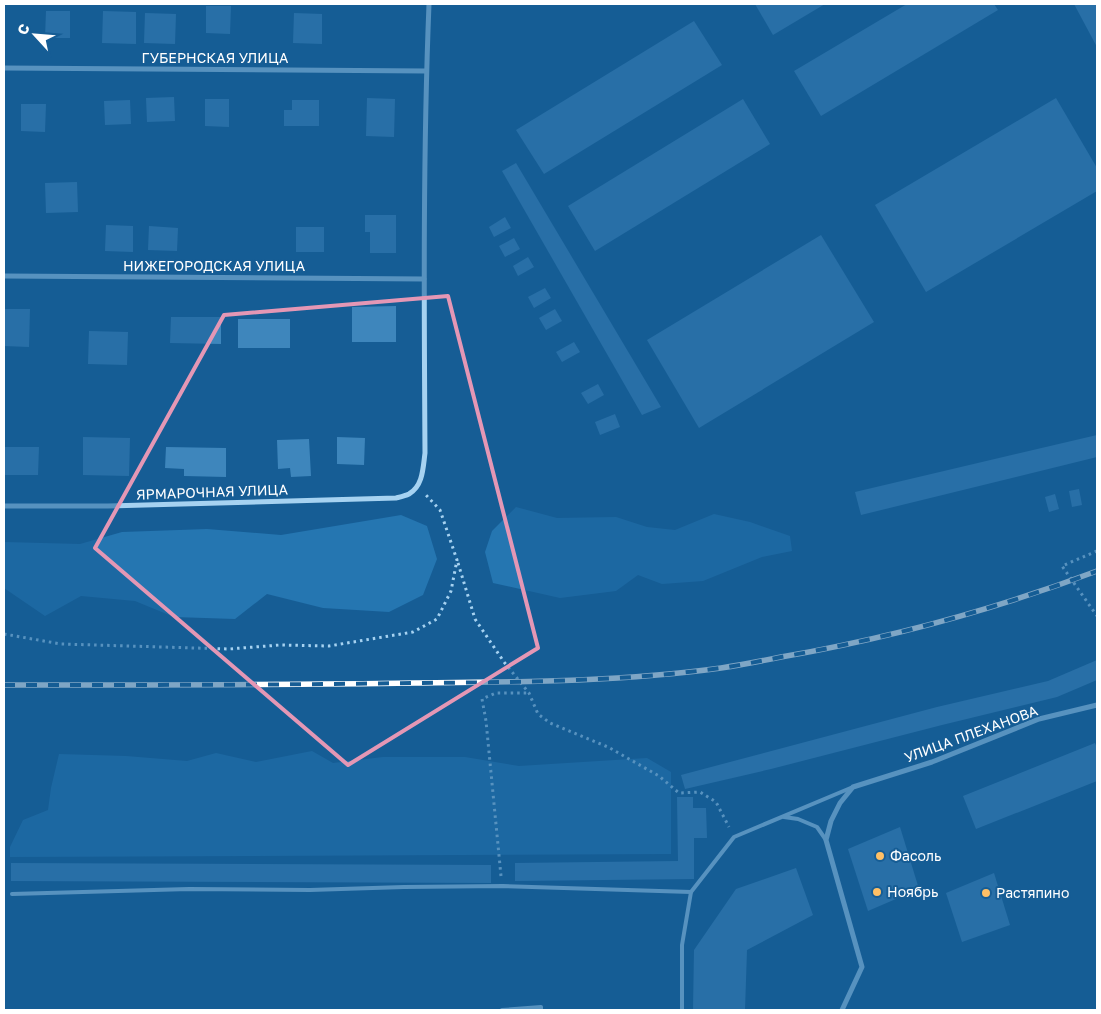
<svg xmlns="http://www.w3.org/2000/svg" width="1101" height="1014" font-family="'Golos Text',sans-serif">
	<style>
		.green { fill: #2576b1 }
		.building { fill: #3e86bc }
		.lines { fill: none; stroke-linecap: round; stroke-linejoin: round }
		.path { stroke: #a6d2f1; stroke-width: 3; stroke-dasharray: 2.5 4; stroke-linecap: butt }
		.lane { stroke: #a6d2f1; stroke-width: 4 }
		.street { stroke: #a6d2f1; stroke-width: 5 }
		.rail-casing { stroke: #fff; stroke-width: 5.5 }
		.rail { stroke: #165d95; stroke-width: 4; stroke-dasharray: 11; stroke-linecap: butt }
		.marked { fill: none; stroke: #e497b5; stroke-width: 4; stroke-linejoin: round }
		.poi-dot { fill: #ffc066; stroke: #165d95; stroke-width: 2 }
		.labels { text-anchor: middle; stroke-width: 4; stroke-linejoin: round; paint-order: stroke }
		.street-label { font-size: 14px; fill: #fff; stroke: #165d95 }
		.poi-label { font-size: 14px; fill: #fff; stroke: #165d95; text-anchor: start }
	</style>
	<rect width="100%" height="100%" fill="#165d95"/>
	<g class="green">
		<path d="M516,507l41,11 59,-1 31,10 28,3 39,-16 36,8 40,14 2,15 -30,6 -59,24 -41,3 -24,-9 -22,16 -56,7 -67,-15 -8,-31 7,-21z"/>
		<path d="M401,515l26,11 10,33 -14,36 -34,17 -66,-4 -56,-14 -32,25 -61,-2 -39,-16 -54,-5 -36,20 -41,-28v-46l76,2 42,-12 85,-3 74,6z"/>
		<path d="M312,751l21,12 50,-6h82l54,9 128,-8 24,14v82l-661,3v-10l13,-27 25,-10 3,-22 8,-34 67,2 61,5 29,-8 40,9z"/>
	</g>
	<g class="building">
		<path d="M755,4h70l-52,31z"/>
		<path d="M907,4h87l4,6 -177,106 -27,-45z"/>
		<path d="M1074,4h23v43z"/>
		<path d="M206,6h25l-1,28 -24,-1z"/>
		<path d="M46,11h24v27h-25z"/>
		<path d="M103,11l33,1v32l-34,-1z"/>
		<path d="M145,13l31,1 -1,30 -31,-1z"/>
		<path d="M294,13l28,1v30l-29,-1z"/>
		<path d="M694,21l28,44 -178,109 -28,-44z"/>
		<path d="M174,97l1,24 -28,1 -1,-24z"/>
		<path d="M367,98l28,1 -1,38 -28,-1z"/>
		<path d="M1056,98l41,70v23l-171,101 -51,-87z"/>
		<path d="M205,99h24v28l-24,-1z"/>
		<path d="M743,99l27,45 -175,107 -27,-45z"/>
		<path d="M130,100l1,24 -26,1 -1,-24z"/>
		<path d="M292,100h27v26h-35v-16h8z"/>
		<path d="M21,104h25l-1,28 -24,-1z"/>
		<path d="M516,163l145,244 -19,8 -140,-244z"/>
		<path d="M77,182l1,30 -32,1 -1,-30z"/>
		<path d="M365,215h31v38h-26v-21h-5z"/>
		<path d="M505,217l6,11 -17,9 -5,-10z"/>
		<path d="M106,225l27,1v26l-28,-1z"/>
		<path d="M149,226l29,2 -1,23 -29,-1z"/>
		<rect x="296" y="227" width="28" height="25"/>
		<path d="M821,235l53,87 -175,106 -52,-88z"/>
		<path d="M514,238l6,11 -15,8 -6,-11z"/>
		<path d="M528,257l6,10 -16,9 -5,-10z"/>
		<path d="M545,288l6,10 -17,10 -6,-11z"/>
		<path d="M396,306v36h-44v-35z"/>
		<path d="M4,309h26l-1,38 -25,-1z"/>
		<path d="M555,309l7,12 -16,9 -7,-12z"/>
		<path d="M171,317h50v27l-51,-1z"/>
		<rect x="238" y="319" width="52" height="29"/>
		<path d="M89,331l39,1 -1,33 -39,-1z"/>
		<path d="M574,342l6,10 -18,10 -6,-10z"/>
		<path d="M598,384l6,11 -16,9 -7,-11z"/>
		<path d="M615,414l5,13 -20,8 -5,-13z"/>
		<path d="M1097,435v22l-236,58 -6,-23z"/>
		<path d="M83,437l47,1 -1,38 -46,-1z"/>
		<path d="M337,437l28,1 -1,27 -27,-1z"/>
		<path d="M309,439l2,37 -20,1 -1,-9 -12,1 -1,-29z"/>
		<path d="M4,447h35l-1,28h-34z"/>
		<path d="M166,447l60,1v29l-42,-1v-7l-19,-1z"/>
		<path d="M1079,489l3,16 -10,2 -3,-16z"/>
		<path d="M1055,494l4,15 -10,3 -4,-15z"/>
		<path d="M1097,660v20l-40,17 -115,28 -171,44 -86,20 -4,-14 256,-68 111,-26z"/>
		<path d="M1095,743l2,5v33l-121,48 -13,-33z"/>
		<path d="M677,797h16v11h13l1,30h-13v41l-179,2v-18l163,-2z"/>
		<path d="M900,827l19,62 -51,22 -20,-62z"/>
		<path d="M11,863l480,2v18l-480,-2z"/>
		<path d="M796,868l17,47 -66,35 -2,60h-52l1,-60 42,-61z"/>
		<path d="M994,873l16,52 -48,17 -16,-49z"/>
	</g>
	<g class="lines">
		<g class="path">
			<path d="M1097,551l-35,15 35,50"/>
			<path d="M458,563l17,56 29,43 25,31 9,21 12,9 58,24 51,29 20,17 21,-1 16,10 13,25"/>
			<path d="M4,634l57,10 168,5 51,-4 49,1 84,-14 24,-13 14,-28 6,-31 -17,-50 -15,-16"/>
			<path d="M501,876l-15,-155 -4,-22 14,-6h33"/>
		</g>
		<g class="lane">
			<path d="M784,817l14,2 19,8 9,13"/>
			<path d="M12,894l177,-5 121,1 94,-3 99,-1 188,6 43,-55 119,-50"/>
			<path d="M502,1010l39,-3v3"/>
			<path d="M682,1010v-65l9,-53"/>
		</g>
		<g class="street">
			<path d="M4,68l422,3"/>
			<path d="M4,276l420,3"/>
			<path d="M4,506h104l288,-8c4,-1 9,-2 13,-4 14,-8 14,-26 16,-41 -1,-150 -2,-300 4,-449"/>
			<path d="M842,1010l20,-43 -36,-127 5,-19 9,-18 13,-16 79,-25 107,-43 58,-14"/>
		</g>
		<defs>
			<path id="rail" d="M4,685c137,0 274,0 411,-2 102,-1 205,-1 306,-15 20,-3 40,-7 60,-11 109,-19 212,-47 316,-86"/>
		</defs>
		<use href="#rail" class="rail-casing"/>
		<use href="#rail" class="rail"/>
	</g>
	<path d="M0 0H1101V1014H0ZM448,296l90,352 -190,117 -253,-217 129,-233z" fill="#165d95" fill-opacity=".55" fill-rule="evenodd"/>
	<path class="marked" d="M448,296l90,352 -190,117 -253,-217 129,-233z"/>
	<g class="poi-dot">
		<circle cx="880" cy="856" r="5"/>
		<circle cx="877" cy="892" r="5"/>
		<circle cx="986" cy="893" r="5"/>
	</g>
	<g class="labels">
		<g class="street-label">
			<text x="215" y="63">ГУБЕРНСКАЯ УЛИЦА</text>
			<text x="214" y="271">НИЖЕГОРОДСКАЯ УЛИЦА</text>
			<text transform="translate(212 492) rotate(-2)" y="5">ЯРМАРОЧНАЯ УЛИЦА</text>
			<text transform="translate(971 734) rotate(-20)" y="5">УЛИЦА ПЛЕХАНОВА</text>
		</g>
		<g class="poi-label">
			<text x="890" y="861">Фасоль</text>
			<text x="887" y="897">Ноябрь</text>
			<text x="996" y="898">Растяпино</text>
		</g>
	</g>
	<rect width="1101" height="1014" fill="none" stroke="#ffffff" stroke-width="10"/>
	<g transform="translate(35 35) rotate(296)" stroke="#165d95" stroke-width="4" paint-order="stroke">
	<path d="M0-4L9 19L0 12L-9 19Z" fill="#ffffff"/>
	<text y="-8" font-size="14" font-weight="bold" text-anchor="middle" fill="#ffffff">С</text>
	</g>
</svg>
